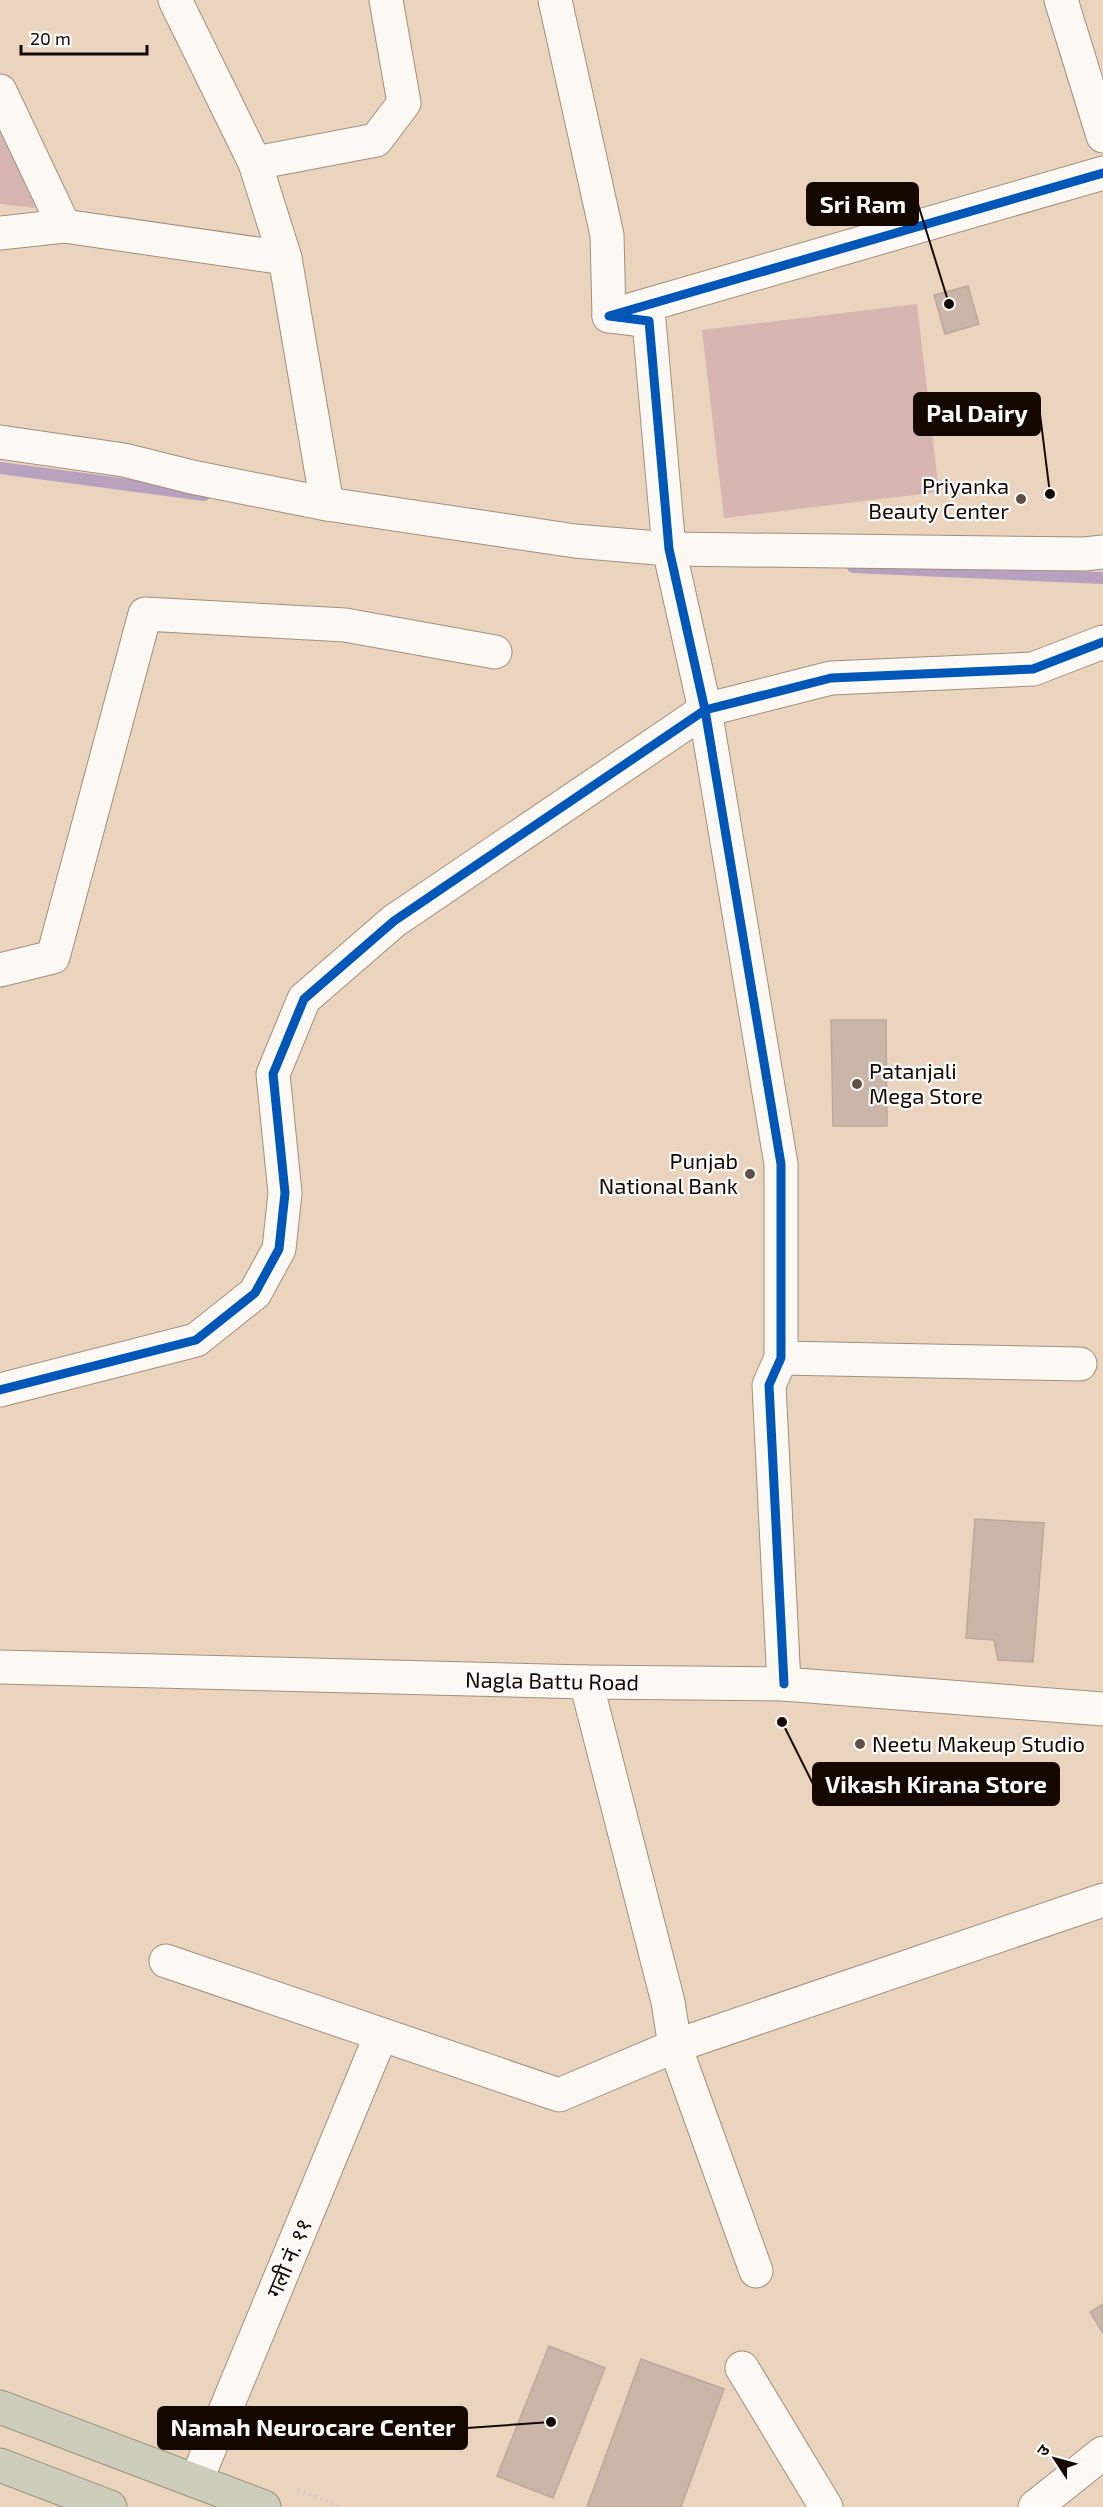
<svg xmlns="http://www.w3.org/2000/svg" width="1103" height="2507" font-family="'Exo 2','Noto Sans Devanagari',sans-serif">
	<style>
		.green { fill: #d7b6b1 }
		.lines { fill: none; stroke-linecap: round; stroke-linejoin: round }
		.stream { stroke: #b8a0bf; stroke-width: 12 }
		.building { fill: #c9b6a8; stroke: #bca99b; stroke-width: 1.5 }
		.minor-casing { stroke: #a08f7e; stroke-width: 35 }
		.highway-casing { stroke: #948e74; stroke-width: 35 }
		.path { stroke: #cdc7c1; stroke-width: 4; stroke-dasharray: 1.5 4.5; stroke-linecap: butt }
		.minor { stroke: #fcf9f5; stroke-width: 33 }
		.highway { stroke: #cccdbb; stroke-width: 33 }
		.cycleway-casing { stroke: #fcfcfc; stroke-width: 13 }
		.cycleway { stroke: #0057b8; stroke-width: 9 }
		.poi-dot { fill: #604f42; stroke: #fcfcfc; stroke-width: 2 }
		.labels { text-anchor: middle; stroke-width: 4.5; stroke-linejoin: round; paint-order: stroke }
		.poi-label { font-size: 22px; fill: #150800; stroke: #fcfcfc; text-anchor: end }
		.street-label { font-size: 22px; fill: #150800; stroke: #fcfcfc }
		.leader { fill: none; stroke: #150800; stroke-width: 2 }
		.callout-dot { fill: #150800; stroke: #fcfcfc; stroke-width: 2 }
		.callout { fill: #150800; stroke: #150800; stroke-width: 2 }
		.callout-label { font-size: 24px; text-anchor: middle; font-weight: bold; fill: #fff }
	</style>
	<rect width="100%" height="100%" fill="#ead4be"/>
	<g class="green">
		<path d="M0,105l35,103 -35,-4z"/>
		<path d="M917,304l22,188 -215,26 -22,-188z"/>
	</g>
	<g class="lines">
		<g class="stream">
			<path d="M0,468l204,27"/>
			<path d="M853,567l250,11"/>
		</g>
	</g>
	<g class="building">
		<path d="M968,286l11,38 -34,10 -11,-39z"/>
		<path d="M831,1020h55l1,106h-54z"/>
		<path d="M975,1519l69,4 -11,139 -35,-2 -4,-20 -28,-2z"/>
		<path d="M1103,2304v29l-13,-21z"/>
		<path d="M549,2346l56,22 -52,130 -56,-22z"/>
		<path d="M641,2359l83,30 -43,118h-94z"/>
	</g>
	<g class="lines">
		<defs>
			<g id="minor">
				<path d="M175,0l80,163 30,95"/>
				<path d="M555,0l52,235 2,81"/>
				<path d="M1061,0l42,136"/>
				<path d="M0,91l64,135"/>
				<path d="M255,163l121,-23 28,-37 -18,-103"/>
				<path d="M0,233l64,-7 221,32 42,246"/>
				<path d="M0,442l124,18 68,17 135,27 248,37 94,8 415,5 19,-2"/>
				<path d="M0,970l53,-13 92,-343 200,11 150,27"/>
				<path d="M781,1358l299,6"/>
				<path d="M0,1390l196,-50 59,-47 24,-44 6,-56 -12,-119 31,-75 90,-78 311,-211 126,-32 202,-9 70,-27"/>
				<path d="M0,1667l586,15 198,2 319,25"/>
				<path d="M586,1682l82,320 7,44 81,225"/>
				<path d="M784,1684l-15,-299 12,-27v-194l-76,-454 -36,-161 -20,-228 -40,-5 494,-143"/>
				<path d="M166,1961l393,134 116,-49 428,-146"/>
				<path d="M742,2368l84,139"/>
				<path d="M196,2481l185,-446"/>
				<path d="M1035,2507l68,-54"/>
			</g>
			<g id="highway">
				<path d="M0,2407l264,100"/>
				<path d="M0,2465l110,42"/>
			</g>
		</defs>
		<use href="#minor" class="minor-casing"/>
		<use href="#highway" class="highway-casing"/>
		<path class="path" d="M298,2490l44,17"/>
		<use href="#minor" class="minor"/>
		<use href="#highway" class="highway"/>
		<defs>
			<g id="cycleway">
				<path d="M0,1390l196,-50 59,-47 24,-44 6,-56 -12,-119 31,-75 90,-78 311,-211 126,-32 202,-9 70,-27"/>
				<path d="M784,1684l-15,-299 12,-27v-194l-76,-454 -36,-161 -20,-228 -40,-5 494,-143"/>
			</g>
		</defs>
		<use href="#cycleway" class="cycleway-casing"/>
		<use href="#cycleway" class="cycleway"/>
	</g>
	<g class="poi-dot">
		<circle cx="1021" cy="499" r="6"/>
		<circle cx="857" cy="1084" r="6"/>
		<circle cx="750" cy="1174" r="6"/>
		<circle cx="860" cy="1744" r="6"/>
	</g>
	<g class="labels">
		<g class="poi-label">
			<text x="1009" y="494">Priyanka<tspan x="1009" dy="25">Beauty Center</tspan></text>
			<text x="869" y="1079" text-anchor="start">Patanjali<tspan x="869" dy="25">Mega Store</tspan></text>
			<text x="738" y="1169">Punjab<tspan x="738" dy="25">National Bank</tspan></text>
			<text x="872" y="1752" text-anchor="start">Neetu Makeup Studio</text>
		</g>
		<g class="street-label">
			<text transform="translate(552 1681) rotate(1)" y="8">Nagla Battu Road</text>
			<text transform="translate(289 2258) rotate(-67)" y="8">गली नं. ११</text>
		</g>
	</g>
	<path class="leader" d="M949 304L918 204M1050 494L1040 414M782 1722L813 1784M551 2422L467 2428"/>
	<g class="callout-dot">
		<circle cx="949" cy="304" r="6"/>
		<circle cx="1050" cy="494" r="6"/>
		<circle cx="782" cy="1722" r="6"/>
		<circle cx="551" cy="2422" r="6"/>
	</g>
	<g class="callout">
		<rect x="807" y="183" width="111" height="42" rx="6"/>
		<rect x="914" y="393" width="126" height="42" rx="6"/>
		<rect x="813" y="1763" width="246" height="42" rx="6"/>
		<rect x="158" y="2407" width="309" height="42" rx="6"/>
	</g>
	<g class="callout-label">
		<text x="863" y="213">Sri Ram</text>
		<text x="977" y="422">Pal Dairy</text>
		<text x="936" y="1793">Vikash Kirana Store</text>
		<text x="313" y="2436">Namah Neurocare Center</text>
	</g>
	<g transform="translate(1055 2459) rotate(306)" stroke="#fcfcfc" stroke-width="4.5" paint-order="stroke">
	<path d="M0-4.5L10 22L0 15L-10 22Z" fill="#150800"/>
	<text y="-9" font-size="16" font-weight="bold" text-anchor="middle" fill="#150800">उ</text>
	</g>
	<path d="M21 45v9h126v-9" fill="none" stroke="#150800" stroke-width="3"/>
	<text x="30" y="45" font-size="18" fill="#150800" stroke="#fcfcfc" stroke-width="4.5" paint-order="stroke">20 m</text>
</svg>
